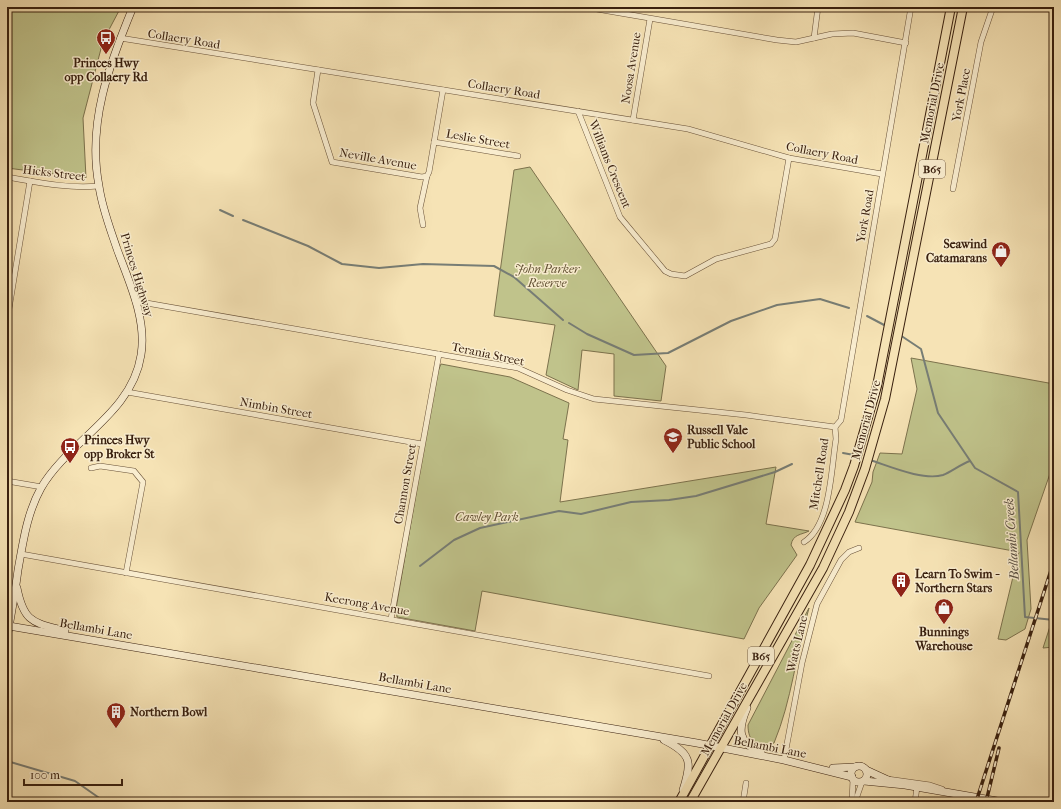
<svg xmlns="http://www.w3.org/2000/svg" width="1061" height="809" font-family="'IM FELL French Canon',serif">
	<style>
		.green { fill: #c0c38b; stroke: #7c724d }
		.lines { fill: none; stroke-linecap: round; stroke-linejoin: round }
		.stream { stroke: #777d75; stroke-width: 2 }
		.minor-casing { stroke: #685138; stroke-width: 6 }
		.secondary-casing { stroke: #39200f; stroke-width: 8 }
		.primary-casing { stroke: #39200f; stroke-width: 10 }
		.minor { stroke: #f9edcf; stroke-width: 5 }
		.secondary { stroke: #f9edcf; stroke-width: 7 }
		.primary { stroke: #f6e3b5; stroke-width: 8 }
		.rail-casing { stroke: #39200f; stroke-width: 3.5 }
		.rail { stroke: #f9edcf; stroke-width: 2; stroke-dasharray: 6; stroke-linecap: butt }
		.labels { text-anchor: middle; stroke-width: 3; stroke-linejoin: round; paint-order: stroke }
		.shield { fill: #f9edcf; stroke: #735e49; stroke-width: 1 }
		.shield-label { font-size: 11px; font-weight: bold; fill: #39200f }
		.street-label { font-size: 12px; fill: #39200f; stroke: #f9edcf }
		.poi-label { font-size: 12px; font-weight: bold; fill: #39200f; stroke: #f9edcf; text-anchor: start }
		.park-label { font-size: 12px; font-style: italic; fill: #625134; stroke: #f9edcf }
		.water-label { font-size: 13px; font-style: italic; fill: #584e42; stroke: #f9edcf }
	</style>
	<rect width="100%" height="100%" fill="#f6e3b5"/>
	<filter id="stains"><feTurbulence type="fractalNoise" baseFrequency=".005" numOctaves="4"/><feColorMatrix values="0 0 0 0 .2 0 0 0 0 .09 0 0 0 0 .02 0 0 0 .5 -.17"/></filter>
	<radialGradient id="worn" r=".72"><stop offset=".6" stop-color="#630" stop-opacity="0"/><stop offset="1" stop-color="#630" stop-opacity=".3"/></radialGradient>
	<g class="green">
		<path d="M7,7h114l-18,34 -20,77 3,60 -79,-10z"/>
		<path d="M530,167l136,199 -5,35 -47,-5v-42l-32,-4 -4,40 -32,-15 9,-50 -61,-9 20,-146z"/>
		<path d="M911,358l143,26v78l-27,78 4,69 -6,20 -19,11 -8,-1 21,-87 -164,-30 17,-40 1,-10 7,-19 22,1 15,-65z"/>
		<path d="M441,364l69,13 59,26 -6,36 5,1 -8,62 216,-35 -10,57 43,7c-8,4 -16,3 -18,14l6,10 -38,53 -15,31 -262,-48 -7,40 -78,-14 -1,-8 40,-233z"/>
		<path d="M809,608c-13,45 -17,92 -35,135 -17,6 -26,-1 -26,-18z"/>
		<path d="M1054,614v33l-11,1z"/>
	</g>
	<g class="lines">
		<g class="stream">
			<path d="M1046,7l8,7"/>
			<path d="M220,210l13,6"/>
			<path d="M243,220l65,26 34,18 37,4 44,-4 71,2 20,11 49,43"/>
			<path d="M867,316l19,10"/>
			<path d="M569,323l18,11 47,21 34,-2 63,-32 46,-16 43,-6 29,9"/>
			<path d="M900,335l21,14 17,64 37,55 43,24 7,125 29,3"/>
			<path d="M843,453l11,2"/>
			<path d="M870,460c19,6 53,21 73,15 8,-3 18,-11 27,-14"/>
			<path d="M420,566l34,-26 26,-12 79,-17 22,3 50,-12 38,-2 27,-4 79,-24 17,-8"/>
			<path d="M7,761l68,20 30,21"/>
		</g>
		<defs>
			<g id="minor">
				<path d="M585,7l192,33 19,2 36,-8 21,-1 53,10"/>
				<path d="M120,38l568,91 101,29 93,16"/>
				<path d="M814,38l4,-31"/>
				<path d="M318,70l-5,33 19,59 90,15 5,-1 2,-4 14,-82"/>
				<path d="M578,111l42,106 45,54 6,3 14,2 31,-17 55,-15 4,-5 14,-81"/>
				<path d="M633,120l17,-101"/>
				<path d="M434,142l84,14"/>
				<path d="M7,177c30,5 61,12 91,9"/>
				<path d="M953,189l28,-147 12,-35"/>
				<path d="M423,225l-3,-17 7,-32"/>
				<path d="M135,301l383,67 49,22 27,9 152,16 89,12"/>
				<path d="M7,321l23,-140"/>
				<path d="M127,392l295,52"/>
				<path d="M835,427l6,-7 70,-413"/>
				<path d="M91,468l9,-2 34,5 9,11 -17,91"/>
				<path d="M7,481l35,6"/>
				<path d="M804,542c27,-17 27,-73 32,-103l-1,-12"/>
				<path d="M21,554l688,122"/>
				<path d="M391,619l48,-265"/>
				<path d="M784,760l18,-97 15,-59 24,-44 8,-8 10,-4"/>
				<path d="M887,779l43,6 12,4"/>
				<path d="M743,802l3,-19"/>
				<path d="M852,802l1,-23"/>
				<path d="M855,802l7,-20"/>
				<path d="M915,802l2,-15"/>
			</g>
			<g id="secondary">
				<path d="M17,588c7,35 16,34 48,43"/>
				<path d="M9,626l688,117 87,17 68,17"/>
				<path d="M7,638c4,-22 8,-45 11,-68 5,-28 9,-57 23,-82 28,-48 91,-74 100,-133 6,-36 -12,-73 -24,-106 -7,-21 -15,-41 -18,-63 -12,-63 10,-121 34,-179"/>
				<path d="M747,708c-9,21 -10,34 14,45"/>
				<path d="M664,740c28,14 28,22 19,50"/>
				<circle cx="859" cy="774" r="8"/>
				<path d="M833,768l22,-1"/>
				<path d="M866,770l24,11"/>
				<path d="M864,781l41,4 98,17"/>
			</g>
			<g id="primary">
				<path d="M679,802l131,-237 35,-75 9,-24 23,-80 74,-379"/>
				<path d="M690,802l133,-234 26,-56 16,-43 20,-70 78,-392"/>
			</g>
		</defs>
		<use href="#minor" class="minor-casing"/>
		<use href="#secondary" class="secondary-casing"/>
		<use href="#primary" class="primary-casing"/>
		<use href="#minor" class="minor"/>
		<use href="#secondary" class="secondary"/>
		<use href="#primary" class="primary"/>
		<defs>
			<g id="rail">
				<path d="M976,802l78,-241"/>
				<path d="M986,802l13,-54"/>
			</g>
		</defs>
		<use href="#rail" class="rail-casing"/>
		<use href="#rail" class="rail"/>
	</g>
	<defs>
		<symbol id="bus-pin" viewBox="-11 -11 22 30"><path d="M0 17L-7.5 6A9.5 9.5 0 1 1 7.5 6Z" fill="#8f2418" stroke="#f9edcf"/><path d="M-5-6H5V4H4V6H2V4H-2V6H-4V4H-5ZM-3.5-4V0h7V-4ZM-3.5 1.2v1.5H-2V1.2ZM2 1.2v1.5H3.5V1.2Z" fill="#fff"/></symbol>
		<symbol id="shop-pin" viewBox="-11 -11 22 30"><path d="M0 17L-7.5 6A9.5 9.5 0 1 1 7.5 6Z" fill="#8f2418" stroke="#f9edcf"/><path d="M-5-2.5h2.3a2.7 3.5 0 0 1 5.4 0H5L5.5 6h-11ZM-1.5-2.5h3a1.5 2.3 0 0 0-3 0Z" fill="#fff"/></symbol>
		<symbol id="school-pin" viewBox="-11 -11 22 30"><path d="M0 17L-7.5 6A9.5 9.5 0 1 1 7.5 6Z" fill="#8f2418" stroke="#f9edcf"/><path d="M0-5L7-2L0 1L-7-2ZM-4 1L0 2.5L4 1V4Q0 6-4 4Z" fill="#fff"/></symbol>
		<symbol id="building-pin" viewBox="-11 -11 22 30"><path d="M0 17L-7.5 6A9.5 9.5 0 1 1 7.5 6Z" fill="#8f2418" stroke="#f9edcf"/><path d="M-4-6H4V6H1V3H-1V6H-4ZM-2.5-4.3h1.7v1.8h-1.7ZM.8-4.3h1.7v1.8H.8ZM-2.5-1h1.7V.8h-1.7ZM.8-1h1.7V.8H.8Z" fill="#fff"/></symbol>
	</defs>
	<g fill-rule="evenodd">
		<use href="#bus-pin" x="95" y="27" width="22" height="30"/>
		<use href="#shop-pin" x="990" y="240" width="22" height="30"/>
		<use href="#school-pin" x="662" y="426" width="22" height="30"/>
		<use href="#bus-pin" x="59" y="436" width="22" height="30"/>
		<use href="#building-pin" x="890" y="570" width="22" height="30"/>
		<use href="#shop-pin" x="933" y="597" width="22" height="30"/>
		<use href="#building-pin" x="105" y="701" width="22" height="30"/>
	</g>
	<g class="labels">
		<g class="shield">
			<rect x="919" y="160" width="26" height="18" rx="3"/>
			<rect x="748" y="647" width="26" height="18" rx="3"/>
		</g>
		<g class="shield-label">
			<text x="932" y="173">B65</text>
			<text x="761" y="660">B65</text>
		</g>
		<g class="street-label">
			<text transform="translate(184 39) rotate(9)" y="4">Collaery Road</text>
			<text transform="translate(631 68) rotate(-81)" y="4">Noosa Avenue</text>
			<text transform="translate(504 89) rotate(9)" y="4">Collaery Road</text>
			<text transform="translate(961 95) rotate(-79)" y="4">York Place</text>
			<text transform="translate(932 103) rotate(-79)" y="4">Memorial Drive</text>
			<text transform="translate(478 139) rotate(10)" y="4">Leslie Street</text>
			<text transform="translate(822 153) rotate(11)" y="4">Collaery Road</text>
			<text transform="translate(378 159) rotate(10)" y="4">Neville Avenue</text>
			<text transform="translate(610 164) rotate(68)" y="4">Williams Crescent</text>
			<text transform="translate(54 173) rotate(7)" y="4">Hicks Street</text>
			<text transform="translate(865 216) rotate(-80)" y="4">York Road</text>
			<text transform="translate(137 275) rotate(73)" y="4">Princes Highway</text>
			<text transform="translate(488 354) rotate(12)" y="4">Terania Street</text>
			<text transform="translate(276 408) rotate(10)" y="4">Nimbin Street</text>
			<text transform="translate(866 420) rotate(-75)" y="4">Memorial Drive</text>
			<text transform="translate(819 474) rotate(-81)" y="4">Mitchell Road</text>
			<text transform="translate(405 484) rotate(-80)" y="4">Channon Street</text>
			<text transform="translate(367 604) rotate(10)" y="4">Keerong Avenue</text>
			<text transform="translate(96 629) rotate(10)" y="4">Bellambi Lane</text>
			<text transform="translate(797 644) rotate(-77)" y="4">Watts Lane</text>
			<text transform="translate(415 683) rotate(10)" y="4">Bellambi Lane</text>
			<text transform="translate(724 719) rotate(-61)" y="4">Memorial Drive</text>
			<text transform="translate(770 747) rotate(11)" y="4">Bellambi Lane</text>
		</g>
		<g class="poi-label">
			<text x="106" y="67" text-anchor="middle">Princes Hwy<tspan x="106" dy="14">opp Collaery Rd</tspan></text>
			<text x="987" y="248" text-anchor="end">Seawind<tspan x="987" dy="14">Catamarans</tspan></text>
			<text x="687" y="434">Russell Vale<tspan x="687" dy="14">Public School</tspan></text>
			<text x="84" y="444">Princes Hwy<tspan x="84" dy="14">opp Broker St</tspan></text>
			<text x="915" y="578">Learn To Swim -<tspan x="915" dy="14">Northern Stars</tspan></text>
			<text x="944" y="636" text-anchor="middle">Bunnings<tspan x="944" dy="14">Warehouse</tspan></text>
			<text x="130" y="716">Northern Bowl</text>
		</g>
		<g class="park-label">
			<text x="547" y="273">John Parker<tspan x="547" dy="14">Reserve</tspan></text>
			<text x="487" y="521">Cawley Park</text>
		</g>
		<g class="water-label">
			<text transform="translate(1011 539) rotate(-94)" y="5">Bellambi Creek</text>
		</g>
	</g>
	<rect width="1061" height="809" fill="none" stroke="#f6e3b5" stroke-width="24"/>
	<rect x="8" y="8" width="1045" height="793" fill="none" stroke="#39200f" stroke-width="2"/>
	<rect x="12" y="12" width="1037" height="785" fill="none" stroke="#39200f"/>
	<path d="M24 779v6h98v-6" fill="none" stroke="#39200f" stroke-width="2"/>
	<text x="30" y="779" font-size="12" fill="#39200f" stroke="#f9edcf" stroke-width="3" paint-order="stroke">100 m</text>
	<rect width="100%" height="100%" filter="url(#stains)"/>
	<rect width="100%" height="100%" fill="url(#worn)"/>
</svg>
